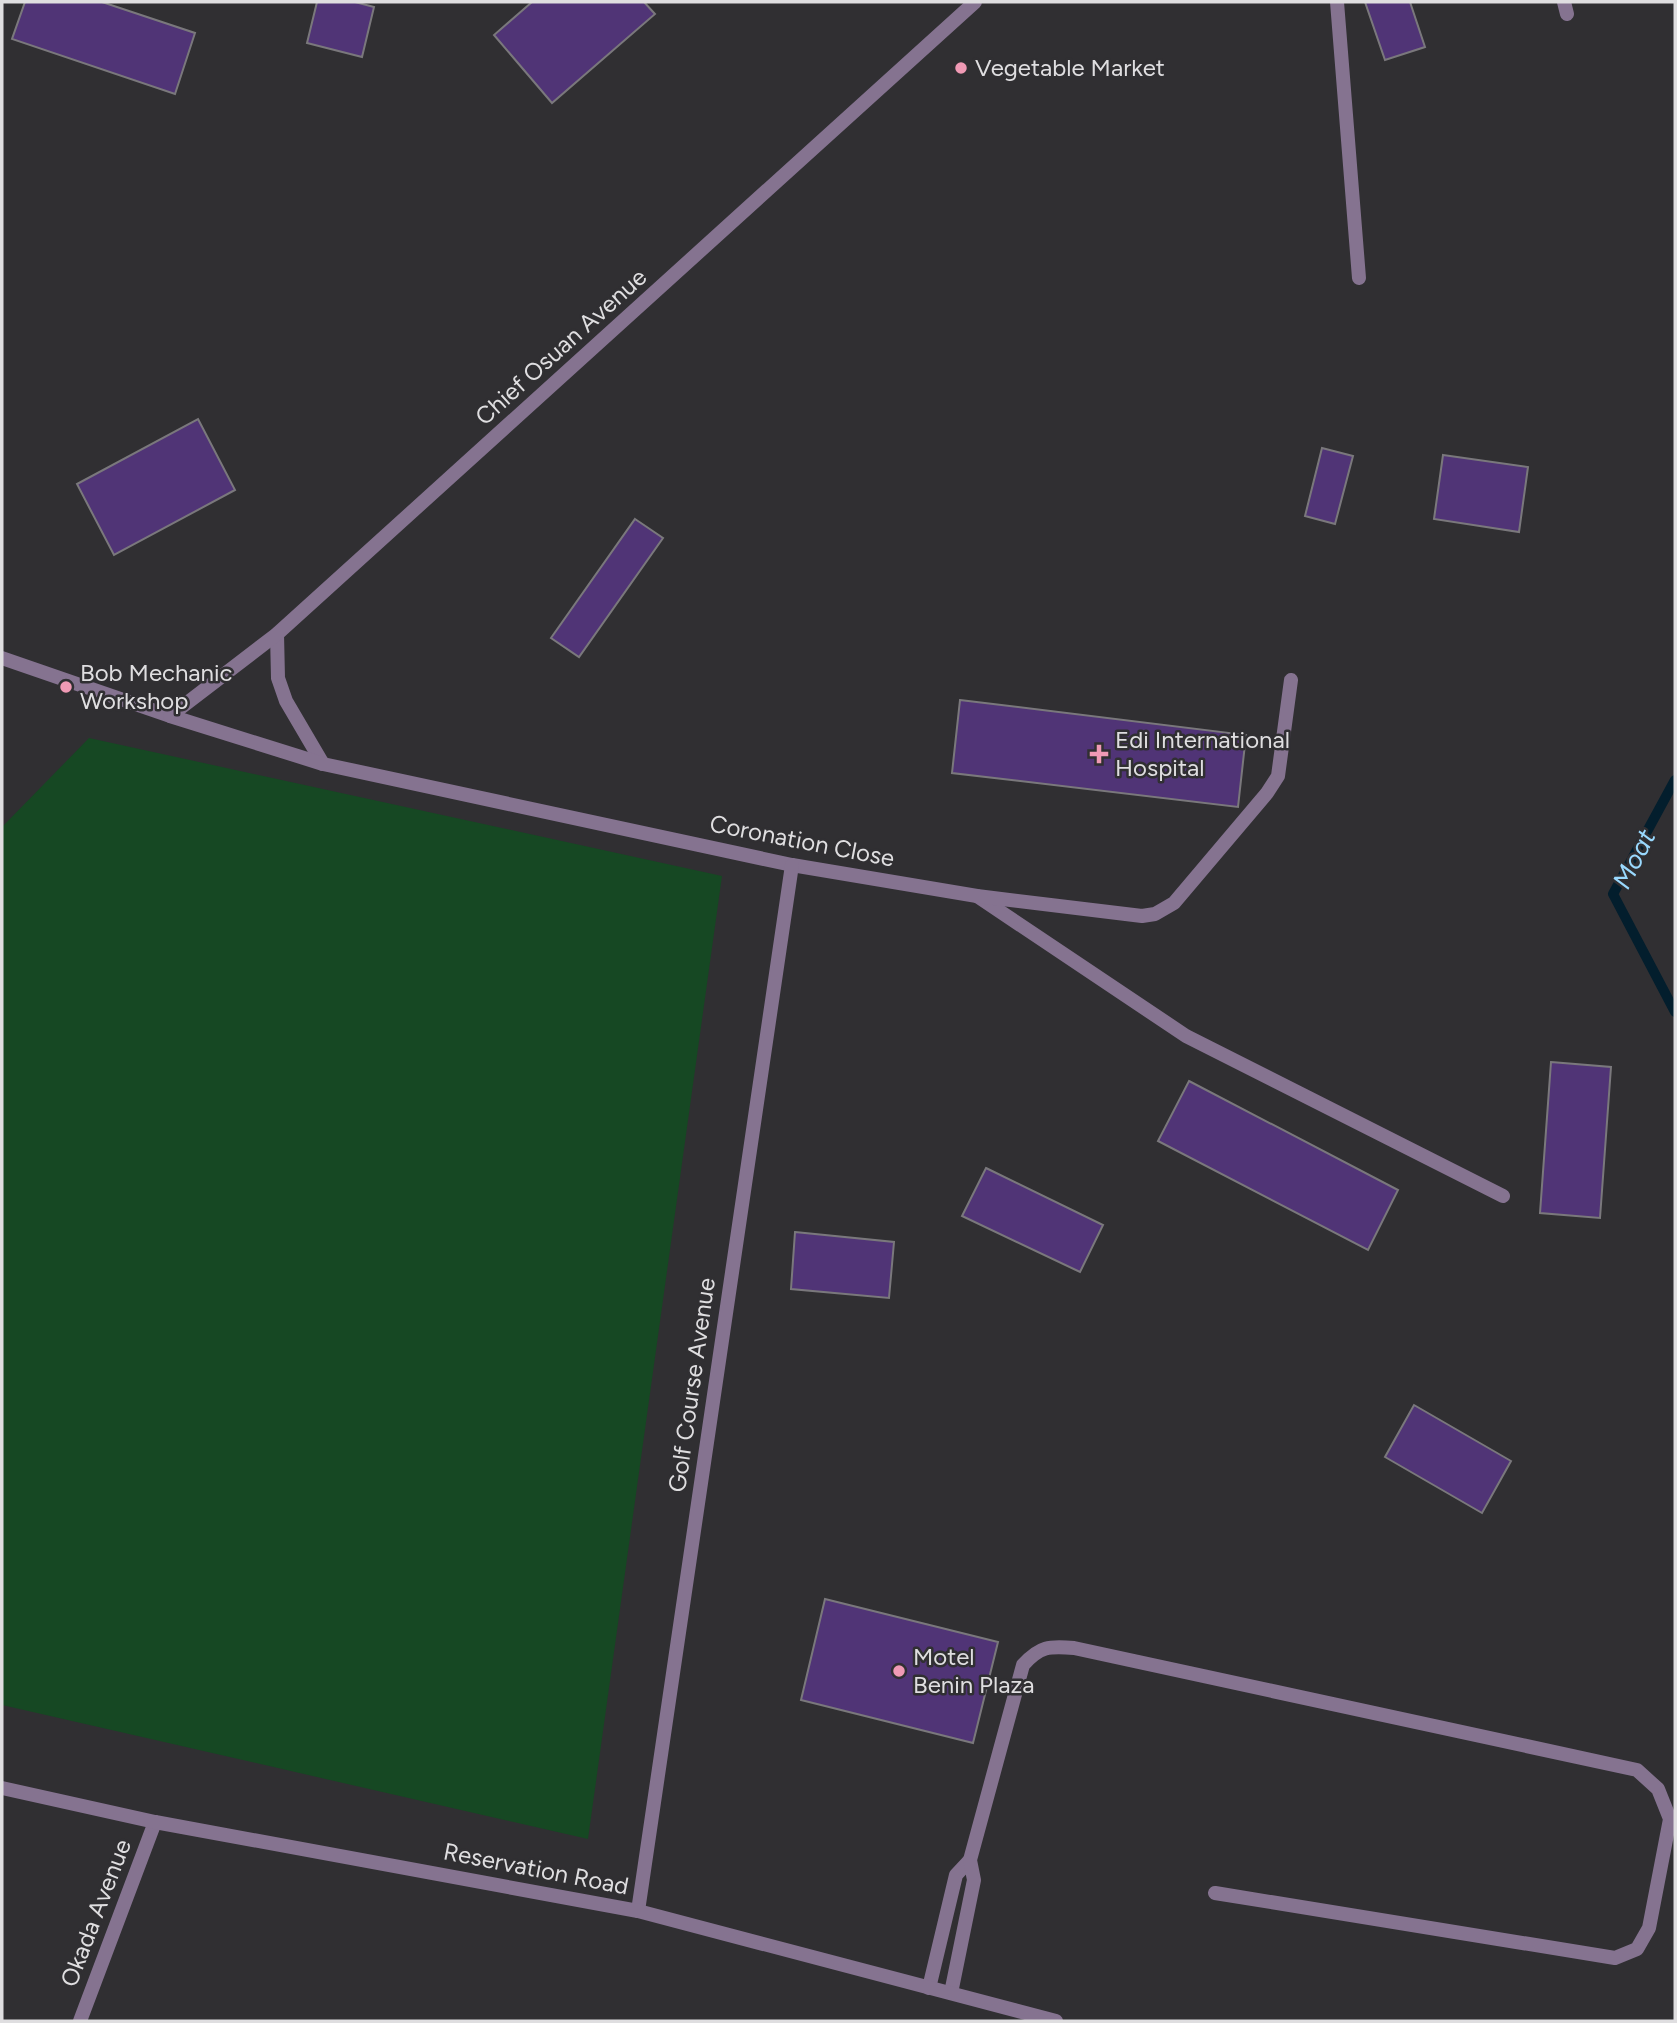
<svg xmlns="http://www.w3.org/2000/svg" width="1677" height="2023" font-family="Figtree,sans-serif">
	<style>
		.green { fill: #164823 }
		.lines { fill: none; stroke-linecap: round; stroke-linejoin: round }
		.stream { stroke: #031e2d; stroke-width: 10 }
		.building { fill: #503476; stroke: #7a787c; stroke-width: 2 }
		.service { stroke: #857390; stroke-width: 14 }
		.minor { stroke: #857390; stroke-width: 14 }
		.tertiary { stroke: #857390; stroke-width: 14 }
		.poi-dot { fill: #f09ab5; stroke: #302f32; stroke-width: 2.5 }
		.labels { text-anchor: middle; stroke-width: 5; stroke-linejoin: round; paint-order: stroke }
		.poi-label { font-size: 24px; fill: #dfdee0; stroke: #302f32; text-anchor: start }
		.street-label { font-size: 24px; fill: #dfdee0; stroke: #302f32 }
		.water-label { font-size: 26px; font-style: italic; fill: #99d9fe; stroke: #302f32 }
	</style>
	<rect width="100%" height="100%" fill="#302f32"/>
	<path class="green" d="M89,738l633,138 -134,963 -586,-134v-878z"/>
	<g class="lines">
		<path class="stream" d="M1675,780l-62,114 62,118"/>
	</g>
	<g class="building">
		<path d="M25,2h77l93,31 -20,61 -163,-55z"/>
		<path d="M317,2h38l19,5 -12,50 -55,-14z"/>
		<path d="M532,2h112l11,12 -103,89 -58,-68z"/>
		<path d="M1365,2h45l15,45 -40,13z"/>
		<path d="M198,419l37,71 -121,65 -37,-71z"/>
		<path d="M1322,448l31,8 -18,68 -30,-8z"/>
		<path d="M1443,455l85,12 -9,65 -85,-13z"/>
		<path d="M635,519l28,19 -84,119 -28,-19z"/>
		<path d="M960,700l286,35 -8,72 -286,-34z"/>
		<path d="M1551,1062l60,5 -11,151 -60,-5z"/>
		<path d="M1189,1081l209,109 -30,60 -210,-109z"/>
		<path d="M986,1168l117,57 -23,47 -118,-56z"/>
		<path d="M795,1232l99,10 -5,56 -98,-9z"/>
		<path d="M1414,1405l97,56 -29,52 -97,-56z"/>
		<path d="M825,1599l173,43 -25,101 -172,-43z"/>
	</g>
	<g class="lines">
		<g class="service">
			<path d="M1337,2l22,276"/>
			<path d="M1564,2l3,12"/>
			<path d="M977,896l209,140 317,160"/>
			<path d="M929,1988l27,-113 14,-15"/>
			<path d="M951,1993l23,-113 -4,-20 53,-195c17,-19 26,-19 51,-17l563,122 21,19 12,30 -21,109 -12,21 -22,9 -400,-65"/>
		</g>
		<g class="minor">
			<path d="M277,634l1,44 8,23 37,63"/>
			<path d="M2,658l168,58 153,48 469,101 185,31 165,20 13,-2 19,-11 93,-110 11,-17 13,-96"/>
			<path d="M170,716l107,-82 698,-632"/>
			<path d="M638,1911l154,-1046"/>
			<path d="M80,2021l75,-199"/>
		</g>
		<path class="tertiary" d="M2,1788l153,34 483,89 418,110"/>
	</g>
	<g class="poi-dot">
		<circle cx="961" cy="68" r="7"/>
		<circle cx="66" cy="687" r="7"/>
		<path d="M1095.5 743.5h7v7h7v7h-7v7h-7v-7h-7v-7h7z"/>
		<circle cx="899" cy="1671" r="7"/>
	</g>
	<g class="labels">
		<g class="poi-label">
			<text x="975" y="76">Vegetable Market</text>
			<text x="80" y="681">Bob Mechanic<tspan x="80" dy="28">Workshop</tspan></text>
			<text x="1115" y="748">Edi International<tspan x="1115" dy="28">Hospital</tspan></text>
			<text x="913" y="1665">Motel<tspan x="913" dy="28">Benin Plaza</tspan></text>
		</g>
		<g class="street-label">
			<text transform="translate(561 347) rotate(-42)" y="8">Chief Osuan Avenue</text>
			<text transform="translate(802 841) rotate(11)" y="8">Coronation Close</text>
			<text transform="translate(692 1385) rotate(-82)" y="8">Golf Course Avenue</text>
			<text transform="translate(536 1869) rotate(11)" y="8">Reservation Road</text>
			<text transform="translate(96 1913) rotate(-69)" y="8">Okada Avenue</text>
		</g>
		<g class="water-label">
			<text transform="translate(1634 859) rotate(-63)" y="9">Moat</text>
		</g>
	</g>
	<rect width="1677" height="2023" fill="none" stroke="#dfdee0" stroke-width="7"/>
</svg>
